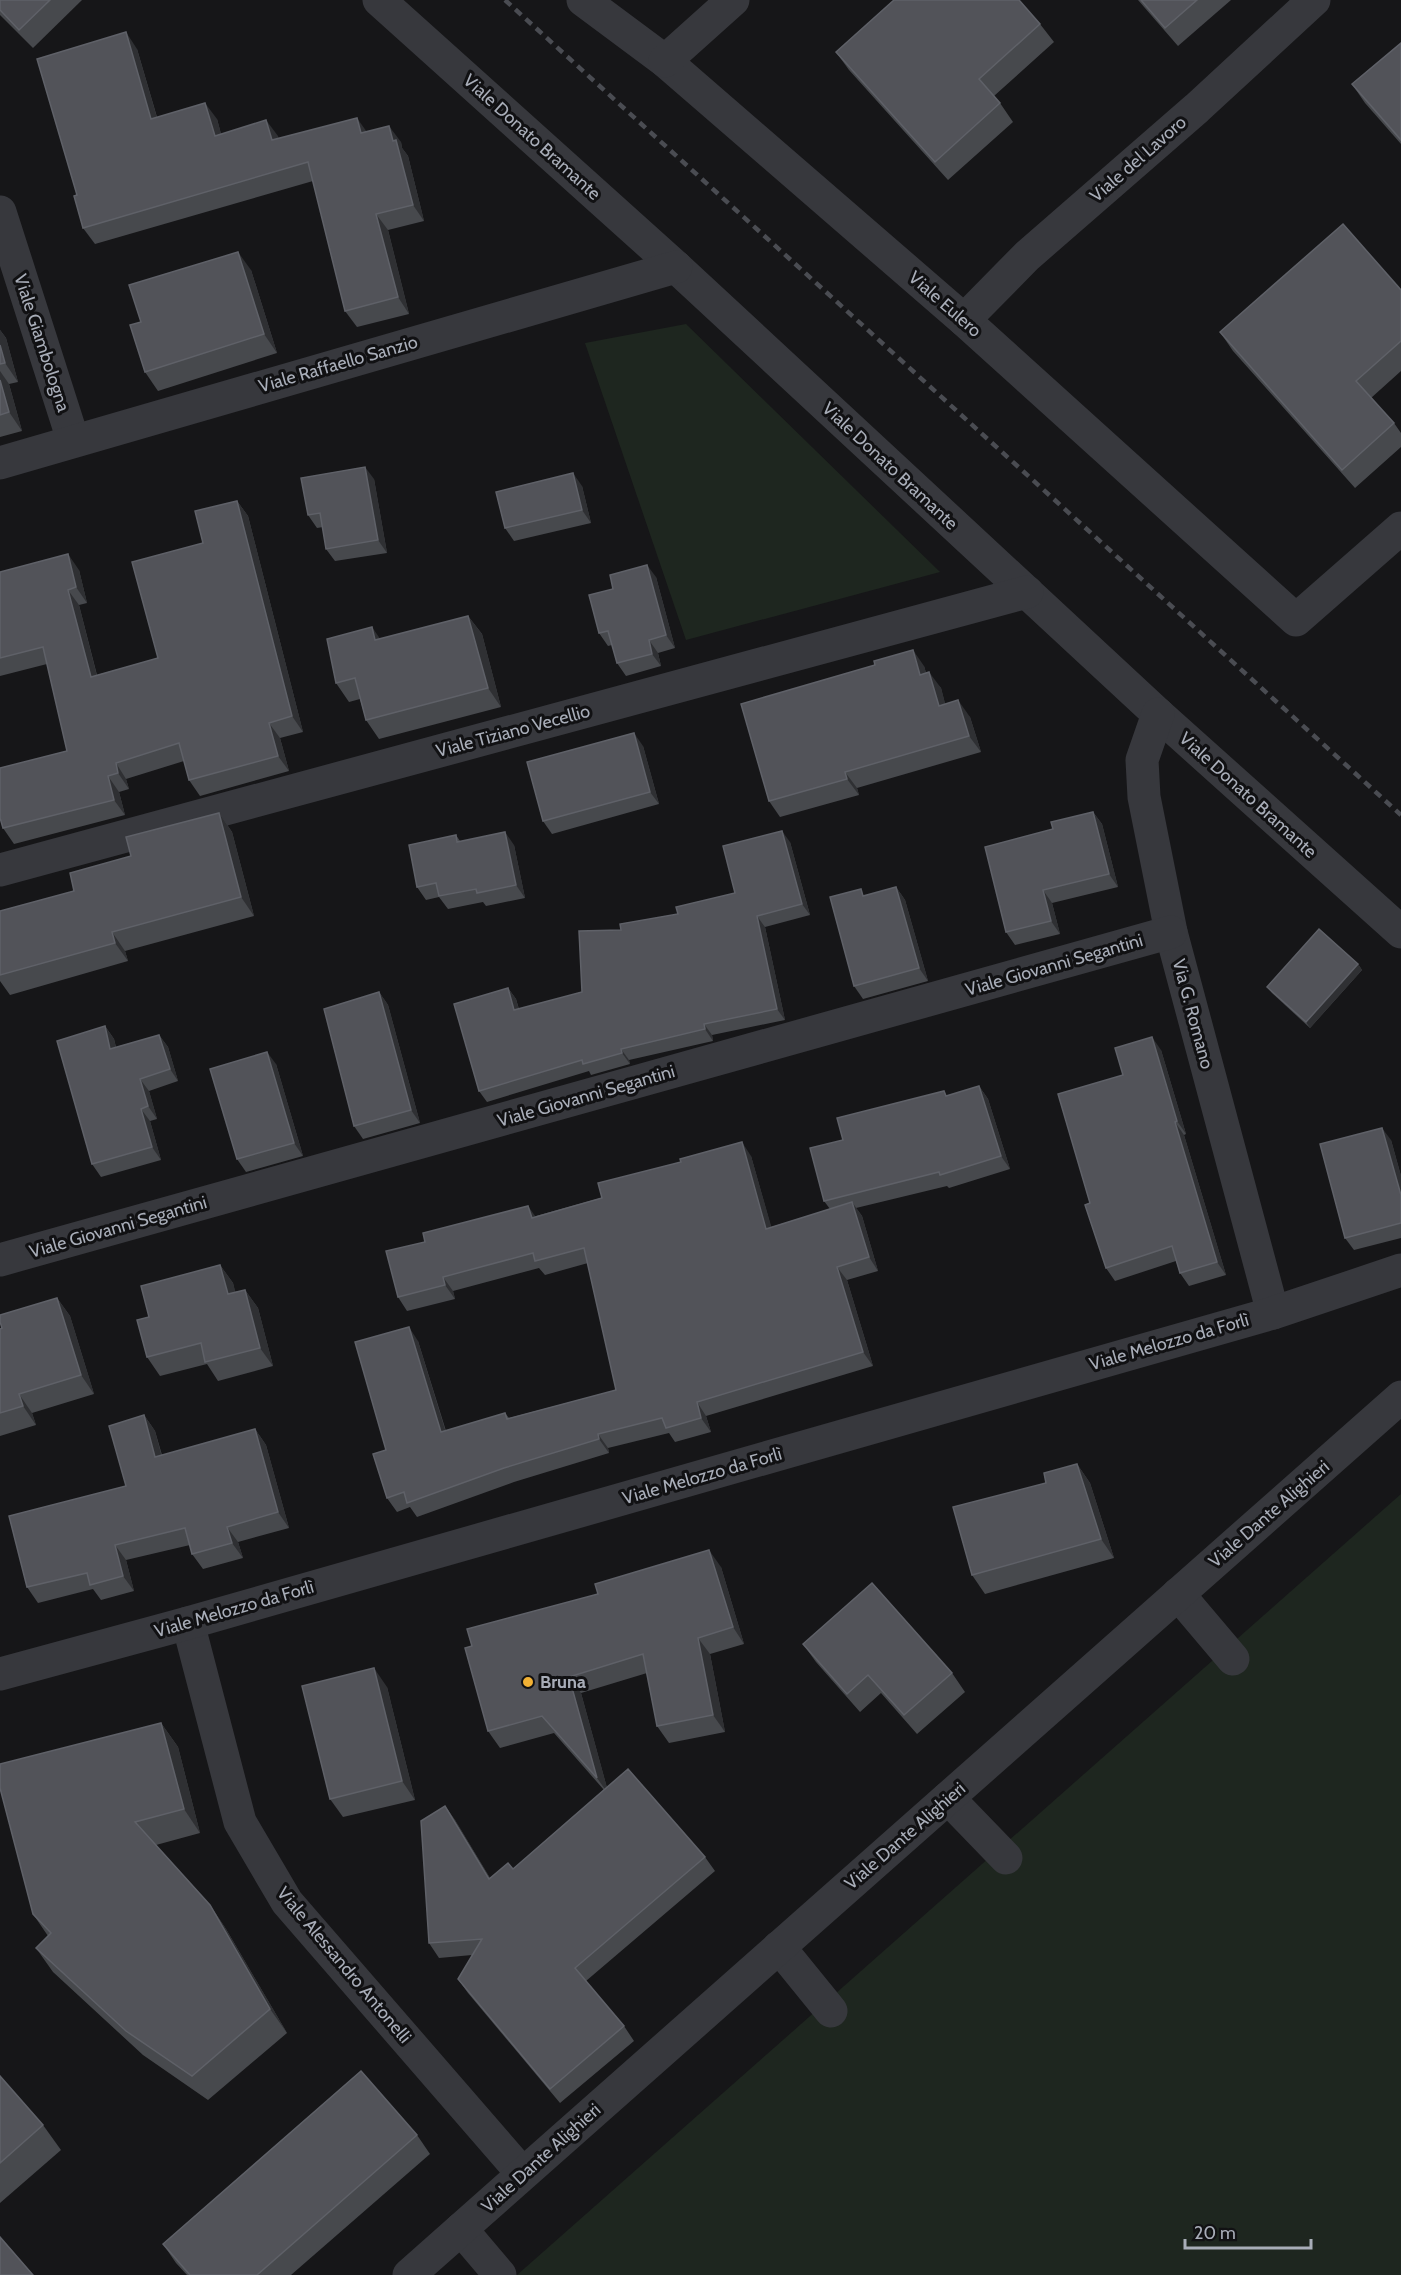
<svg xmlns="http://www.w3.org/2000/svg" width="1401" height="2275" font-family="Cabin,sans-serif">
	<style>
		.green { fill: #1e261f }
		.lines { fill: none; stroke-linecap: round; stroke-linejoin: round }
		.minor { stroke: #37383d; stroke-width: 33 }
		.rail { stroke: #4a4c52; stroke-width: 4.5; stroke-dasharray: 8 6; stroke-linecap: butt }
		.wall { fill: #47494d }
		.shaded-wall { fill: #2f3033 }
		.building { fill: #525359; stroke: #5f6168; stroke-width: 1.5 }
		.poi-dot { fill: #f2b134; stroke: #111113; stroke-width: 2 }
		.labels { text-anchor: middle; stroke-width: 6; stroke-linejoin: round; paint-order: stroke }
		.street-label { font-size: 18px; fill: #a8adb8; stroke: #111113 }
		.poi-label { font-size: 18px; font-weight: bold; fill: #a8adb8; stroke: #111113; text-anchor: start }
	</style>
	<rect width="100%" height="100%" fill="#161618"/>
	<g class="green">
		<path d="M686,324l254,248 -254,68 -101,-297z"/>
		<path d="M1401,1494v781h-884z"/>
	</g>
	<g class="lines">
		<g class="minor">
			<path d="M379,0l297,267 482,447 243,218"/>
			<path d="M583,0l82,61 299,259 332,300 105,-92"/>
			<path d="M665,61l68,-61"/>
			<path d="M0,212l73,228"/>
			<path d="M964,320l63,-64 170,-148 117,-108"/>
			<path d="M0,463l676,-196"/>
			<path d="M1158,714l-16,46 2,37 27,135 102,381"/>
			<path d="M0,870l1027,-278"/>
			<path d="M0,1260l1171,-328"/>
			<path d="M1178,1594l55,65"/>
			<path d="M188,1623l52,199 47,80 235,271"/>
			<path d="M0,1674l188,-51 1085,-310 128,-43"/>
			<path d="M948,1798l58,60"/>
			<path d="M779,1947l52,64"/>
			<path d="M461,2229l39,46"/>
			<path d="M409,2275l992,-878"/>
		</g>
		<path class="rail" d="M505,0l896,815"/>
	</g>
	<g class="wall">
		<path d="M0,0h82l-49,48 -33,-33z"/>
		<path d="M1138,0h93l-53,46z"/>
		<path d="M1040,24l14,18 -60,54 6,7 13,19 -65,58 -99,-110 -13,-18z"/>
		<path d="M1401,43v101l-36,-41 -13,-19z"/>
		<path d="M137,49l20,68 60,2 4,15 57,2v2l89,-6 34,10 1,6 6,8 16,65 -36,9 21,84 -52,13 -12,-16 -32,-130 -218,63 -12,-16 -6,-33z"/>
		<path d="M251,270l26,83 -119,38 -13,-19 -4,-50z"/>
		<path d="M1401,290v81l-30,27 23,25 7,10v14l-46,41 -122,-137 -13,-19z"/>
		<path d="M0,330l6,8 12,44 -9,2 13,47 -22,6z"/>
		<path d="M374,479l13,74 -52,8 -9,-12 -3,-22 -6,1 -9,-13z"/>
		<path d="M582,486l9,37 -77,18 -9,-13z"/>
		<path d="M237,501l11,15 55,216 -23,6 9,33 -89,25 -11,-16 -5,-19 -58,18 3,10 -10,3 6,23 -111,29 -11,-16 64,-77 -20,-87 -47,12v-104l79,-2 8,33 -8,2 18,70 61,-17 45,-115z"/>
		<path d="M656,577l19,71 -17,5 3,13 -35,10 -9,-13 -5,-18 -4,1 -9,-13z"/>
		<path d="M468,616l14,18 19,73 -122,32 -13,-19 -6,-21 -11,3 -13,-19 44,-44z"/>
		<path d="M924,666l2,7 15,15 4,16 25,13 11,35 -124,36 2,7 -79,22 -11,-16z"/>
		<path d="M643,746l16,58 -107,30 -9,-13z"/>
		<path d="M1093,812l9,12 16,63 -66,16 8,31 -45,11 -9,-13z"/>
		<path d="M219,813l13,19 22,84 -129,35 3,10 -118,34 -10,-14v-70l74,-20 57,-35z"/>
		<path d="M456,835l4,6 54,4 11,53 -39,8 -3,-4 -35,7 -9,-12 -13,3 -9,-13z"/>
		<path d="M790,842l20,73 -45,12 20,93 -73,15 1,6 -84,19 1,4 -39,11 -2,-4 -102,31 -8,-11 29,-103 8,11 3,10 63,-17 96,-78 57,-21z"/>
		<path d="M896,887l9,13 23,81 -65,18 -9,-13 12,-90z"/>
		<path d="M1358,964l4,6 -52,58 -38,-35 -5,-6z"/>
		<path d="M379,992l9,13 32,118 -57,16 -9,-13z"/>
		<path d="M105,1026l9,13 2,8 43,-12 9,12 10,34 -29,10 8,28 -7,2 11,39 -60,17 -9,-13z"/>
		<path d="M1161,1050l25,84 -2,1 42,140 -37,11 -9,-13 -4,-12 -61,20 -9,-13 -16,-65 33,-128z"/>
		<path d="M276,1064l27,92 -57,16 -9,-13z"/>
		<path d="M979,1086l9,13 22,70 -61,19 -2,-2 -91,22 6,8 16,55 -31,9 26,86 -167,50 5,16 -36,10 -6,-9 -61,15 1,5 -95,29 -97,35 -7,-10 -13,5 -10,-14 -1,-48 32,-109 28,90 59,-18 4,5 107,-28 -28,-127 -43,12 -6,-7 -86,23 2,8 -48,12 -9,-14 138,-81 215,-60 20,71 59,-18 -6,-8 19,-61 105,-44z"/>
		<path d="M1391,1140l10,36v62l-47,12 -9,-12z"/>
		<path d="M220,1265l13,18 2,9 10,-2 13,18 15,58 -55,15 -11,-17 -47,12 -13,-19 2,-40z"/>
		<path d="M57,1298l13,18 24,78 -62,19 4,12 -36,11v-107z"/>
		<path d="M144,1415l11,16 7,24 93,-26 11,16 23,83 -51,14 5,16 -40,11 -11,-15 -2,-9 -64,15 8,31 -33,9 -8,-11 -55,14 -11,-16 99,-101z"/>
		<path d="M1077,1464l13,19 24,75 -129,36 -13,-19 74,-92z"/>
		<path d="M721,1567l23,77 -34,10 15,78 -56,11 -12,-17 -10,-53 -66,20 26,95 98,69 10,14 -129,110 38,45 10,15 -74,62 -92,-110 -10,-14 14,-24 -33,3 -10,-15 16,-137 10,14 35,58 23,-9 91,-79 -50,-57 -54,15 -12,-17 -16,-85 126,-52z"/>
		<path d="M803,1644l149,29 13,19 -48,42 -36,-41 -21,19 -44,-50z"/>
		<path d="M387,1687l28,113 -72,17 -13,-18z"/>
		<path d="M161,1723l17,24 22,86 -44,12 54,60 16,24 61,104 -79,67 -65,-45 -90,-83 -17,-24 12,-12 -15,-22z"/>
		<path d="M0,2076l43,49 18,25 -61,53z"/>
		<path d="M417,2135l13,19 -139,121h-104l-11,-12 -13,-19z"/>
	</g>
	<g class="shaded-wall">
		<path d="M126,32l11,17 25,86 -11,-16z"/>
		<path d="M205,103l12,16 9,33 -11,-16z"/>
		<path d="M357,118l12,17 -8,-2z"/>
		<path d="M266,120l12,16 6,20 -12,-16z"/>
		<path d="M389,126l12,16 1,6 6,8 16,65 -11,-16 -20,-64z"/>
		<path d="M376,214l12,16 21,84 -11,-17z"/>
		<path d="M238,252l13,18 26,83 -13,-19z"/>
		<path d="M0,330l6,8 12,44 -13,-19 -5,-18z"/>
		<path d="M0,371l9,13 13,47 -13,-19 -9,-32z"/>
		<path d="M365,467l9,12 13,74 -9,-13z"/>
		<path d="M573,473l9,13 9,37 -9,-13z"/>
		<path d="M237,501l11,15 55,216 -11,-16z"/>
		<path d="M68,554l11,16 8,33 -11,-16z"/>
		<path d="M647,565l9,12 19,71 -9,-13z"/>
		<path d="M68,590l11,15 22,87 -10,-15z"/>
		<path d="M468,616l14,18 19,73 -13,-19z"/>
		<path d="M372,627l13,19 -10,-6z"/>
		<path d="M649,640l9,13 3,13 -9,-12z"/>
		<path d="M913,650l11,16 8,25 -12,-16z"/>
		<path d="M929,672l12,16 9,34 -11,-16z"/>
		<path d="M958,700l12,17 11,35 -12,-16z"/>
		<path d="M269,723l11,15 9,33 -11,-15z"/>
		<path d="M634,733l9,13 16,58 -9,-12z"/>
		<path d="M116,763l10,16 3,10 -11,-16z"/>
		<path d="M845,772l12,16 2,7 -12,-16z"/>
		<path d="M108,776l11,16 6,23 -11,-15z"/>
		<path d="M1093,812l9,12 16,63 -9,-13z"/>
		<path d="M219,813l13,19 22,84 -13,-19z"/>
		<path d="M782,831l8,11 20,73 -8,-11z"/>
		<path d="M505,832l9,13 11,53 -9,-13z"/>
		<path d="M896,887l9,13 23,81 -9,-13z"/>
		<path d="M1043,890l9,13 8,31 -9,-13z"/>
		<path d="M757,916l8,11 20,93 -8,-11z"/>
		<path d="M112,932l13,19 3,10 -13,-18z"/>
		<path d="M1358,964l4,6 -52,58 -4,-6z"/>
		<path d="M508,988l8,11 6,22 -8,-11z"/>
		<path d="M379,992l9,13 32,118 -9,-13z"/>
		<path d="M704,1024l8,11 1,6 -8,-12z"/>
		<path d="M105,1026l9,13 5,22 -9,-12z"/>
		<path d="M159,1035l9,12 10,34 -8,-12z"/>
		<path d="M1152,1037l9,13 25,84 -9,-13z"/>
		<path d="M621,1049l8,11 1,4 -8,-11z"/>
		<path d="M267,1052l9,12 27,92 -9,-13z"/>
		<path d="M140,1079l9,12 8,28 -9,-13z"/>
		<path d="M979,1086l9,13 22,70 -9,-13z"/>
		<path d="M141,1109l9,12 11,39 -9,-13z"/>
		<path d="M1175,1122l9,13 42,140 -9,-13z"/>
		<path d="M1382,1128l9,12 10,36v19z"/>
		<path d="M742,1142l9,14 25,87 -10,-14z"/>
		<path d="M852,1202l10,14 16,55 -9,-14z"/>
		<path d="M528,1206l10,14 -6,-2z"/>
		<path d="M220,1265l13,18 8,29 -13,-18z"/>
		<path d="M837,1267l10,13 26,86 -10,-14z"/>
		<path d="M443,1277l10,14 2,8 -10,-14z"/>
		<path d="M245,1290l13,18 15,58 -13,-18z"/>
		<path d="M57,1298l13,18 24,78 -13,-19z"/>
		<path d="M409,1327l9,14 32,105 -9,-14z"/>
		<path d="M19,1394l13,19 4,12 -13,-19z"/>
		<path d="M697,1402l9,14 5,16 -10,-14z"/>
		<path d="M144,1415l11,16 11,41 -11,-15z"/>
		<path d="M255,1429l11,16 23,83 -11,-16z"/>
		<path d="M598,1434l10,14 1,5 -10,-14z"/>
		<path d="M1077,1464l13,19 24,75 -13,-19z"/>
		<path d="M227,1527l11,15 5,16 -11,-15z"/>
		<path d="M115,1545l11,15 8,31 -11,-15z"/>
		<path d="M709,1550l12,17 23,77 -11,-17z"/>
		<path d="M698,1638l12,16 15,78 -12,-17z"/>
		<path d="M374,1668l13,19 28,113 -13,-19z"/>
		<path d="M569,1677l12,16 28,102 -12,-17z"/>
		<path d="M161,1723l17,24 22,86 -16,-24z"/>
		<path d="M445,1806l10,14 44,73 -10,-14z"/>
		<path d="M210,1905l16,24 61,104 -17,-24z"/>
	</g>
	<g class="building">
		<path d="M0,0h50l-31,30 -19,-20z"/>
		<path d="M894,0h125l21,24 -61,55 21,24 -65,59 -99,-110z"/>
		<path d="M1141,0h56l-32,28z"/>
		<path d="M126,32l25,87 54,-16 10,33 51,-16 6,20 85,-22 4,15 28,-7 4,15 3,-1 17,65 -37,9 22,83 -53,14 -37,-149 -225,66 -9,-32 3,-1 -40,-136z"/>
		<path d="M1401,43v97l-49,-56z"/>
		<path d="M1343,224l58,66v51l-45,40 38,42 -52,47 -122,-138z"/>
		<path d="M238,252l26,82 -119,38 -15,-47 11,-3 -12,-37z"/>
		<path d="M0,345l5,18 -5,1z"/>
		<path d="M0,380l9,32 -9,3z"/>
		<path d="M365,467l13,73 -52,9 -6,-36 -12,2 -7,-37z"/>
		<path d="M573,473l9,37 -77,18 -9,-36z"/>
		<path d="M237,501l55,215 -23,7 9,33 -89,24 -10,-37 -63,20 2,10 -10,3 6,24 -111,28 -3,-10v-50l67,-17 -24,-104 -43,11v-86l68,-18 8,33 -8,3 23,87 67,-19 -26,-96 71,-19 -8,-32z"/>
		<path d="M647,565l19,70 -17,5 3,14 -35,9 -9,-32 -9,2 -10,-38 24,-6 -3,-14z"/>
		<path d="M468,616l20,72 -122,32 -11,-42 -19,5 -9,-44 45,-12 3,13z"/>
		<path d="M913,650l7,25 9,-3 10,34 19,-6 11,36 -124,36 2,7 -78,22 -28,-97 134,-39 -1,-4z"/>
		<path d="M634,733l16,59 -107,29 -16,-59z"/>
		<path d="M1093,812l16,62 -66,16 8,31 -45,11 -21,-85 68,-18 -2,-7z"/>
		<path d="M219,813l22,84 -129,35 3,11 -115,32v-64l74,-20 -4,-18 61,-17 -5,-19z"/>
		<path d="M782,831l20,73 -45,12 20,93 -73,15 1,5 -84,20 1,4 -39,11 -1,-4 -103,31 -25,-87 54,-16 6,22 68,-18 -3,-61 42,-1 -1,-6 58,-10 -2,-7 59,-14 -12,-47z"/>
		<path d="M505,832l11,53 -39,8 -1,-4 -37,7 -3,-13 -19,4 -8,-42 47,-10 1,7z"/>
		<path d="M896,887l23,81 -65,18 -24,-89 31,-8 2,7z"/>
		<path d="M1319,929l39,35 -52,58 -39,-35z"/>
		<path d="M379,992l32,118 -57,16 -30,-117z"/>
		<path d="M105,1026l5,23 49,-14 11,34 -30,10 8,27 -7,3 11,38 -60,17 -35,-123z"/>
		<path d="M1152,1037l25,84 -2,1 42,140 -37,11 -8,-27 -66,22 -21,-63 5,-2 -32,-109 65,-19 -8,-27z"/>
		<path d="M267,1052l27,91 -57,16 -27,-90z"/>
		<path d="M979,1086l22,70 -61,19 -1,-3 -115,29 -14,-53 33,-8 -6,-22 107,-27 2,5z"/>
		<path d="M1382,1128l19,67v28l-56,15 -25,-94z"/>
		<path d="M742,1142l24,87 86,-27 17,55 -32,10 26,85 -166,50 4,16 -35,10 -4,-10 -64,16 1,5 -95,29 -97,35 -3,-11 -17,6 -14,-44 13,-4 -31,-108 54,-15 32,105 64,-19 2,6 109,-29 -32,-142 -49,13 -2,-8 -90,24 2,8 -47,12 -12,-46 39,-9 -2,-9 105,-27 4,12 70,-20 -4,-15 83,-21 -1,-3z"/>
		<path d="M220,1265l8,29 17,-4 15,58 -55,14 -4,-19 -54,14 -10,-37 12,-3 -8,-31z"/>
		<path d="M57,1298l24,77 -62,19 4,12 -23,7v-84l2,-1 -2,-6v-7z"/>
		<path d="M144,1415l11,42 100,-28 23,83 -51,15 5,16 -40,11 -7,-26 -70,17 8,31 -33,9 -3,-12 -60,14 -18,-71 117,-30 -17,-60z"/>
		<path d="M1077,1464l24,75 -129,36 -19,-68 93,-24 -2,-10z"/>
		<path d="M709,1550l24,77 -35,11 15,77 -56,11 -14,-72 -74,23 28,101 -55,-62 -54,15 -23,-83 7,-2 -5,-17 131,-35 -3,-10z"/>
		<path d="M872,1583l80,90 -48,42 -36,-40 -21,19 -44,-50z"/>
		<path d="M374,1668l28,113 -72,18 -28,-113z"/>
		<path d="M161,1723l23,86 -49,13 75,83 60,104 -78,67 -66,-45 -90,-83 15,-15 -18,-19 -33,-126v-24z"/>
		<path d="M628,1769l77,88 -130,111 49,58 -74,63 -92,-110 24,-40 -53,4 -8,-122 24,-15 44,73 19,-16 5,6z"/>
		<path d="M361,2071l56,64 -160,140h-67l-27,-31z"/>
		<path d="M0,2076l43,49 -43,38z"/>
		<path d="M0,2237l33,38h-33z"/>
	</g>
	<circle class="poi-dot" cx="528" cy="1682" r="6"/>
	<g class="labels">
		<g class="street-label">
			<text transform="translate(532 137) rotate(42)" y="6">Viale Donato Bramante</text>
			<text transform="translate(1138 159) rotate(-41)" y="6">Viale del Lavoro</text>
			<text transform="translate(945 304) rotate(41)" y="6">Viale Eulero</text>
			<text transform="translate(42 343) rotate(72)" y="6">Viale Giambologna</text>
			<text transform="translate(338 364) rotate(-16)" y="6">Viale Raffaello Sanzio</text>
			<text transform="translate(890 466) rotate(43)" y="6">Viale Donato Bramante</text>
			<text transform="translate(513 731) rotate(-15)" y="6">Viale Tiziano Vecellio</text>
			<text transform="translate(1248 795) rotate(42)" y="6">Viale Donato Bramante</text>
			<text transform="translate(1054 965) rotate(-16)" y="6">Viale Giovanni Segantini</text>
			<text transform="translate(1193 1014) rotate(75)" y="6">Via G. Romano</text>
			<text transform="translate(586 1096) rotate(-16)" y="6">Viale Giovanni Segantini</text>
			<text transform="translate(118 1227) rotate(-16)" y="6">Viale Giovanni Segantini</text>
			<text transform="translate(1169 1342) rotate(-16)" y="6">Viale Melozzo da Forlì</text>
			<text transform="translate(702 1476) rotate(-16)" y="6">Viale Melozzo da Forlì</text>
			<text transform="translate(1269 1514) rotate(-41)" y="6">Viale Dante Alighieri</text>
			<text transform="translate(234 1609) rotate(-16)" y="6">Viale Melozzo da Forlì</text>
			<text transform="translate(905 1836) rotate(-41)" y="6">Viale Dante Alighieri</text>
			<text transform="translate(344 1965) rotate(50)" y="6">Viale Alessandro Antonelli</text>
			<text transform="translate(541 2158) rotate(-42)" y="6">Viale Dante Alighieri</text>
		</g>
		<g class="poi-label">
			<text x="540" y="1688">Bruna</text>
		</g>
	</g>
	<path d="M1185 2239v9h126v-9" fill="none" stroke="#a8adb8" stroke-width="3"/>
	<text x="1194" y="2239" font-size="18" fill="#a8adb8" stroke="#111113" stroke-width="4.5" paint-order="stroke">20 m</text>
</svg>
